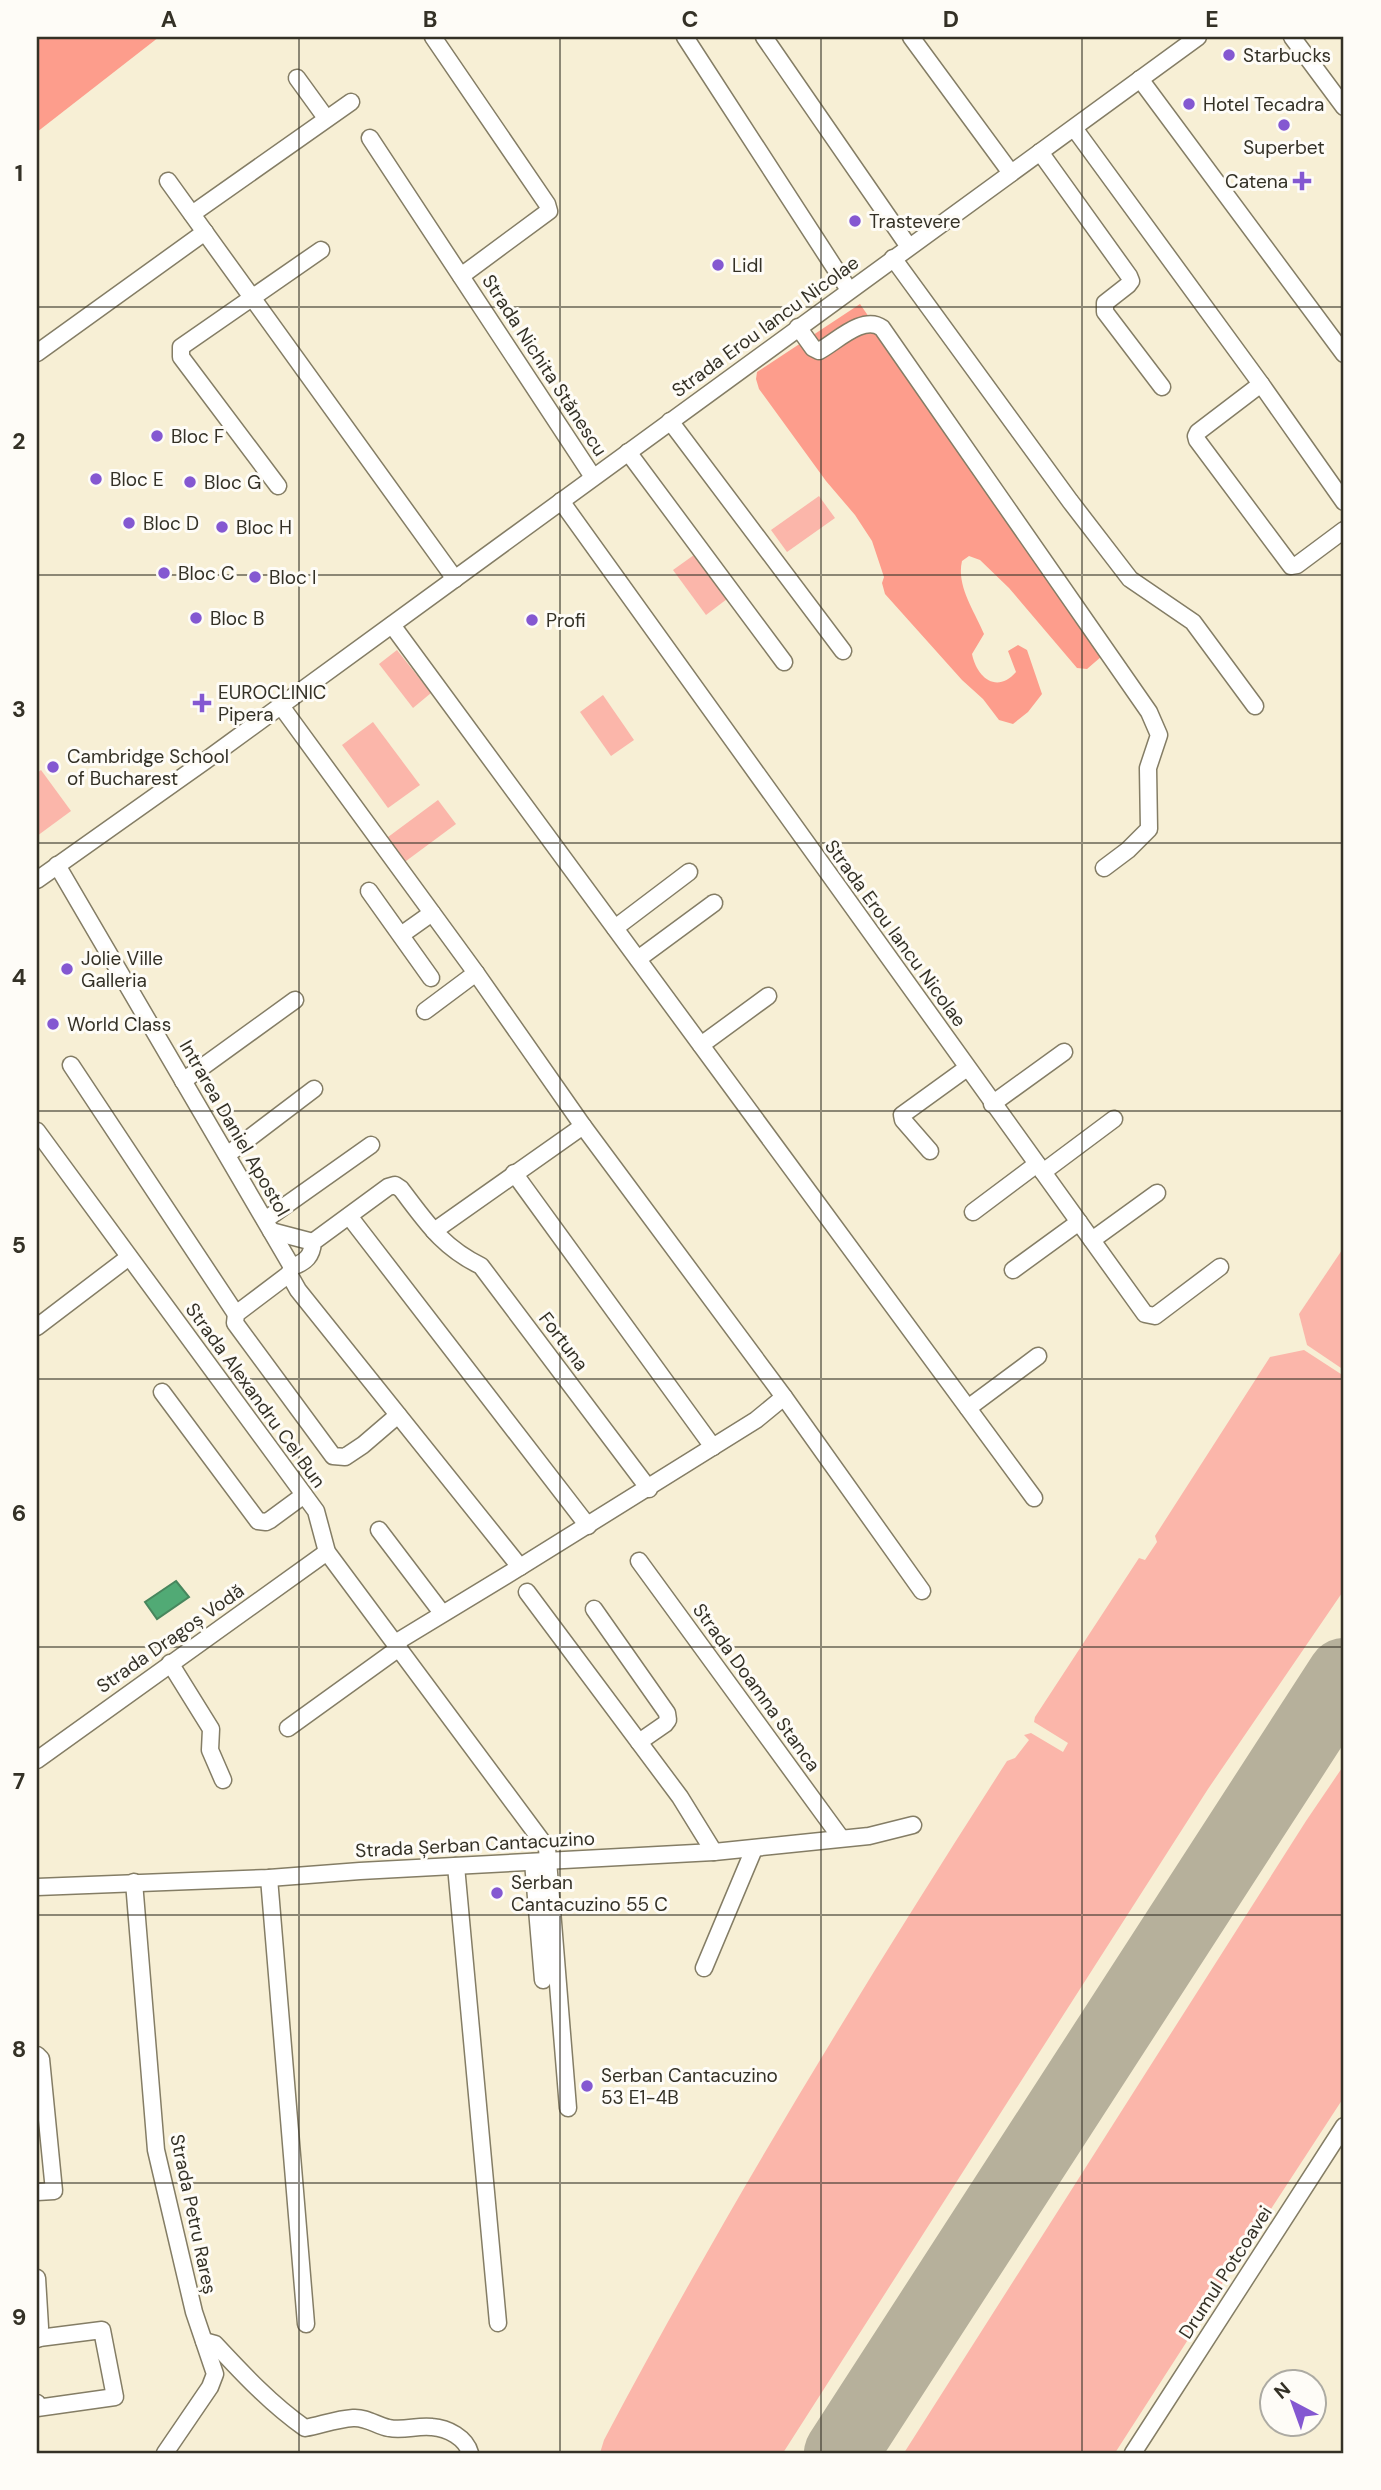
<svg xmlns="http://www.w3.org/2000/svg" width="1381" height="2490" font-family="'DM Sans',sans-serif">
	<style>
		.green { fill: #fbb6aa }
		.forest { fill: #fd9d8c }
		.water { fill: #51aa75; stroke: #48865d; stroke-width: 2 }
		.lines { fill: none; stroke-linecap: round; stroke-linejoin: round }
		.taxiway { stroke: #b6b09b; stroke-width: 30 }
		.runway { stroke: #b6b09b; stroke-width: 74 }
		.minor-casing { stroke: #847d65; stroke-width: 19 }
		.minor { stroke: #fff; stroke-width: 16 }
		.grid { fill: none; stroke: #343126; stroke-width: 2; stroke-opacity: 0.55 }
		.poi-dot { fill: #8458d1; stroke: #fefcf7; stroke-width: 2.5 }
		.labels { text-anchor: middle; stroke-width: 6; stroke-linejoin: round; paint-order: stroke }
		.poi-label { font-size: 19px; fill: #343126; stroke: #fefcf7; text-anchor: start }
		.street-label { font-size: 19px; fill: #343126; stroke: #fefcf7 }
		.neatline { fill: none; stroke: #343126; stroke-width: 2.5 }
		.grid-label { font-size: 23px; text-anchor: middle; font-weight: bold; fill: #343126 }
	</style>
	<rect width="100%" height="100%" fill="#f7efd5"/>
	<g class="green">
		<path d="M819,496l16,22 -48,34 -16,-22z"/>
		<path d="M694,555l33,44 -21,16 -33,-45z"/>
		<path d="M397,650l34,43 -18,15 -34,-44z"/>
		<path d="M603,695l31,45 -23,16 -31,-44z"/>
		<path d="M373,722l47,63 -32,23 -46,-63z"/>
		<path d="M41,770l30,41 -34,25v-63z"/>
		<path d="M438,800l18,24 -54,40 -18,-24z"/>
		<path d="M1344,1247v123l-37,-25 -8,-31z"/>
		<path d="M1304,1350l40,26v214l-136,199 -425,664h-183l4,-13c123,-233 261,-458 403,-679l8,-3 14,-18 -5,-5 7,-2 32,19 5,-9 -34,-21 1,-5 104,-159 6,2 12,-18 -2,-6 115,-179z"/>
		<path d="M1344,1765v332l-124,190 -7,4 -21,37 -1,7 -76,118h-211l402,-632z"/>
	</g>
	<g class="forest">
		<path d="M37,37h122l-122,95z"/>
		<path d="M860,304l242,352 -15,13 -10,-1 -68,-80 -29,-28 -11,-4 -7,5c-6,25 13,51 22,73l-12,20c5,24 25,40 44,18l-8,-21 10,-6 9,5 15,44 -14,18 -15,12 -14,-4 -16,-21 -21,-19 -77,-86 -3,-11 2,-6 -12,-36 -17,-26 -29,-34 -67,-92 -3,-10 1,-7z"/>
	</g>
	<path class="water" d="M176,1581l13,16 -32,22 -12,-17z"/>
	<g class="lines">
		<path class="taxiway" d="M1322,1709l22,-20"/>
		<path class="runway" d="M841,2453l503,-778"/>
		<defs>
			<g id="minor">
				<path d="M433,37l114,167 2,7 -88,65"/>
				<path d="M685,37l164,253"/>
				<path d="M764,37l145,210"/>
				<path d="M911,37l100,136"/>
				<path d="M1292,37l52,70"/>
				<path d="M297,78l29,40"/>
				<path d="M1140,79l204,275"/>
				<path d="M1074,128l187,256 83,118"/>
				<path d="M370,138l223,339"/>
				<path d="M1040,152l89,124 2,5 -3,4 -23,18v9l57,75"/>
				<path d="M168,181l287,398"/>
				<path d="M192,214l159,-112"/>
				<path d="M893,258l177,243 60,78 63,43 62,84"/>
				<path d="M798,327l15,21 6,3c16,-8 44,-37 63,-23l267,384 10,23 -11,33 1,61 -21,21 -24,18"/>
				<path d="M37,353l168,-121"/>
				<path d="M1261,384l-63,48 -2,4 1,4 94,126 6,-1 47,-35"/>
				<path d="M670,421l173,230"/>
				<path d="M628,452l156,210"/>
				<path d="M278,486l-97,-129v-10l140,-97"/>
				<path d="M561,501l584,813 10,2 65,-49"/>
				<path d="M392,625l642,873"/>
				<path d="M281,706l195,267 107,153 201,271 138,194"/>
				<path d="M57,865l235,402"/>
				<path d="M37,880l168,-119 993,-724"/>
				<path d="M369,891l62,87"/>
				<path d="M615,928l74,-56"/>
				<path d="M401,935l31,-22"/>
				<path d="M638,959l76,-56"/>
				<path d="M425,1011l51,-38"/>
				<path d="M701,1045l67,-49"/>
				<path d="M71,1065l165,249"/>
				<path d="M183,1081l112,-81"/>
				<path d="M992,1104l72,-52"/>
				<path d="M37,1131l279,380 11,41 220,296 21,260"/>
				<path d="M930,1151l-27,-31 -1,-5 65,-47"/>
				<path d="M227,1155l87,-66"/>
				<path d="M1043,1172l71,-53"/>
				<path d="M514,1173l199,274"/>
				<path d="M973,1212l64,-48"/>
				<path d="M349,1216l239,310"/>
				<path d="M265,1220l106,-75"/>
				<path d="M271,1231l42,11"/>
				<path d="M434,1231l149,-105"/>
				<path d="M1092,1240l65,-47"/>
				<path d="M1013,1270l66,-48"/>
				<path d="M289,1274l9,16 222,277 236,-147 28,-23"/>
				<path d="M37,1327l92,-70"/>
				<path d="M162,1392l96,129 8,1 4,-2 34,-25"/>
				<path d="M968,1408l70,-52"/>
				<path d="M398,1415l-35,30 -18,12 -12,-1 -98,-133 1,-9 53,-40 3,-7c14,-5 20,-11 21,-25l75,-55 7,-2 6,4c26,34 41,58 80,77l168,223"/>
				<path d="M379,1530l63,83"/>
				<path d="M639,1561l202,277"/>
				<path d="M527,1592l153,205 34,55"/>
				<path d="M594,1609l73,104 1,7 -3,4 -26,18"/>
				<path d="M395,1643l125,-76"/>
				<path d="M170,1663l41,66 -1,21 13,30"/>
				<path d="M288,1728l111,-80"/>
				<path d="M37,1760l290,-208"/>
				<path d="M533,1862l10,118"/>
				<path d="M456,1866l42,457"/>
				<path d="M269,1878l37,446"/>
				<path d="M134,1882l22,268 38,162 21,62 -5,13 -45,66"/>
				<path d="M37,1887l232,-9 91,-7 354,-19 155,-16 44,-11"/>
				<path d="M704,1968l50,-119"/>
				<path d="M37,2055l4,4 13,132 -17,1"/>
				<path d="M37,2278l3,49 -1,11 -2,1"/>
				<path d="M204,2341l11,3c28,30 56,60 90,84 16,-3 32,-9 48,-10 14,-1 24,8 36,10 15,3 29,-3 43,-1 16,1 34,11 38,26"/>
				<path d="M37,2403v5l78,-11 -13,-67 -63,8"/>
				<path d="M1133,2453l211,-327"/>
			</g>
		</defs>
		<use href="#minor" class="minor-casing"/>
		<use href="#minor" class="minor"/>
	</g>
	<path class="grid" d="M299,37v2416M560,37v2416M821,37v2416M1082,37v2416M37,307h1307M37,575h1307M37,843h1307M37,1111h1307M37,1379h1307M37,1647h1307M37,1915h1307M37,2183h1307"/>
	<g class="poi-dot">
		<circle cx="1229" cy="55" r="7"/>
		<circle cx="1189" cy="104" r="7"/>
		<circle cx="1284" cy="125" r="7"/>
		<path d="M1298.5 170.5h7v7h7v7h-7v7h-7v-7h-7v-7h7z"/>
		<circle cx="855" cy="221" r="7"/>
		<circle cx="718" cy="265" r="7"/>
		<circle cx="157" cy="436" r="7"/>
		<circle cx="96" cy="479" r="7"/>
		<circle cx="190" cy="482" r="7"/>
		<circle cx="129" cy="523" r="7"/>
		<circle cx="222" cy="527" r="7"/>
		<circle cx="164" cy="573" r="7"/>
		<circle cx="255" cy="577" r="7"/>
		<circle cx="196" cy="618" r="7"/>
		<circle cx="532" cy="620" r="7"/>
		<path d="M198.5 692.5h7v7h7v7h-7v7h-7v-7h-7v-7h7z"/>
		<circle cx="53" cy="767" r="7"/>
		<circle cx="67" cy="969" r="7"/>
		<circle cx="53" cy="1024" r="7"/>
		<circle cx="497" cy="1893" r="7"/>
		<circle cx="587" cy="2086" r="7"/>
	</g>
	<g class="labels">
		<g class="poi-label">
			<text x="1243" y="62">Starbucks</text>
			<text x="1203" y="111">Hotel Tecadra</text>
			<text x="1284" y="154" text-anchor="middle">Superbet</text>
			<text x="1288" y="188" text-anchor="end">Catena</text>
			<text x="869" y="228">Trastevere</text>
			<text x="732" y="272">Lidl</text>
			<text x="171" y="443">Bloc F</text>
			<text x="110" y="486">Bloc E</text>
			<text x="204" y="489">Bloc G</text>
			<text x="143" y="530">Bloc D</text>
			<text x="236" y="534">Bloc H</text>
			<text x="178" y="580">Bloc C</text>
			<text x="269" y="584">Bloc I</text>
			<text x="210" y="625">Bloc B</text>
			<text x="546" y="627">Profi</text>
			<text x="218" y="699">EUROCLINIC<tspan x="218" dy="22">Pipera</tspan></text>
			<text x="67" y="763">Cambridge School<tspan x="67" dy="22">of Bucharest</tspan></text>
			<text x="81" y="965">Jolie Ville<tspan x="81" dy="22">Galleria</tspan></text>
			<text x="67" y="1031">World Class</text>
			<text x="511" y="1889">Serban<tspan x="511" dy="22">Cantacuzino 55 C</tspan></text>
			<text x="601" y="2082">Serban Cantacuzino<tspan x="601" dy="22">53 E1-4B</tspan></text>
		</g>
		<g class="street-label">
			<text transform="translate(765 326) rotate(-36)" y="7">Strada Erou Iancu Nicolae</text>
			<text transform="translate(545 365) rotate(57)" y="7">Strada Nichita Stănescu</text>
			<text transform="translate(896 933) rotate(54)" y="7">Strada Erou Iancu Nicolae</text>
			<text transform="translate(235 1128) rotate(60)" y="7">Intrarea Daniel Apostol</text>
			<text transform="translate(564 1341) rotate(53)" y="7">Fortuna</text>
			<text transform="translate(256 1395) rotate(54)" y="7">Strada Alexandru Cel Bun</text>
			<text transform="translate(170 1638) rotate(-35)" y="7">Strada Dragoș Vodă</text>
			<text transform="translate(757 1687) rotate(54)" y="7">Strada Doamna Stanca</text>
			<text transform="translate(475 1844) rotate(-3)" y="7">Strada Șerban Cantacuzino</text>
			<text transform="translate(194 2214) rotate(78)" y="7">Strada Petru Rareș</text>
			<text transform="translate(1225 2272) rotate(-57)" y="7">Drumul Potcoavei</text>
		</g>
	</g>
	<rect width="1381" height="2490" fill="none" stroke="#fefcf7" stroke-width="77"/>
	<g transform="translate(1293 2403) rotate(319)"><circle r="33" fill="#fefcf7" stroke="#adaba3" stroke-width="2"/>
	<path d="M0-5L12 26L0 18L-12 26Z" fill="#8458d1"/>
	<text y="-10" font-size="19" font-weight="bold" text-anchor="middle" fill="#343126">N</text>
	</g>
	<rect x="38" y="38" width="1304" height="2414" class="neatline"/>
	<g class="grid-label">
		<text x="169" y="27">A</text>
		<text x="430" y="27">B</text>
		<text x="690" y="27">C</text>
		<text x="951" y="27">D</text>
		<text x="1212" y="27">E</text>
		<text x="19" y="181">1</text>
		<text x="19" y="449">2</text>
		<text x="19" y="717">3</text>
		<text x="19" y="985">4</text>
		<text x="19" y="1253">5</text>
		<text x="19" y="1521">6</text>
		<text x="19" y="1789">7</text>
		<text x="19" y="2057">8</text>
		<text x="19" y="2325">9</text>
	</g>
</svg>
